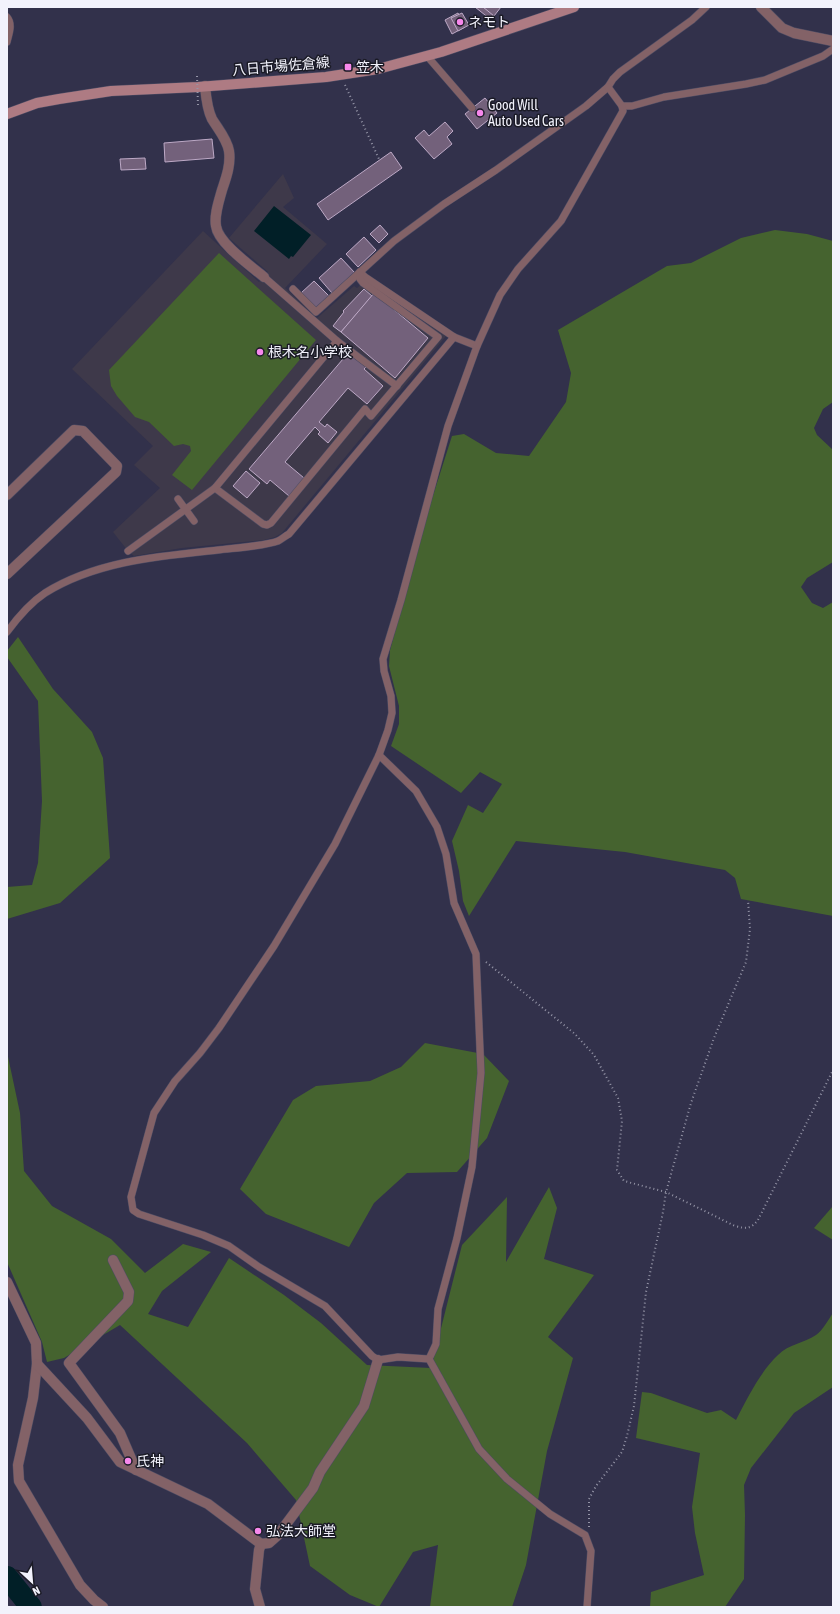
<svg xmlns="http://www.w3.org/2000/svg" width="840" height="1614" font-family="'Asap Condensed','Noto Sans JP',sans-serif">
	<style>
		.education { fill: #3e394a }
		.green { fill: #45632f }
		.water { fill: #011f27 }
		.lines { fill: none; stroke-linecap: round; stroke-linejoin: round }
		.river { stroke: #011f27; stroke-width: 22 }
		.building { fill: #73617b; stroke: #bda9c6 }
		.lane-casing { stroke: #4d4c64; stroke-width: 8 }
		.street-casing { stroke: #4d4c64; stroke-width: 11 }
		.secondary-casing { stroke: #4d4c64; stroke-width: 11 }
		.path { stroke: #9595a7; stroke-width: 2; stroke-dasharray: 1 3; stroke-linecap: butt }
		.lane { stroke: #836267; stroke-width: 7 }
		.street { stroke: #836267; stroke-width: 10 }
		.secondary { stroke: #ae7b83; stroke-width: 10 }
		.path-bridge { stroke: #9595a7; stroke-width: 2; stroke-dasharray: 1 3; stroke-linecap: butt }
		.poi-dot { fill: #f788ec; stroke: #1b1b26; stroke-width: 1.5 }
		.labels { text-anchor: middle; stroke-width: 3; stroke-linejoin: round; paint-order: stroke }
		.poi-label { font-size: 14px; fill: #f2f2fc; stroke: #1b1b26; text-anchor: start }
		.street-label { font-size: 14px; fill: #f2f2fc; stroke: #1b1b26 }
	</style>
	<rect width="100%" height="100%" fill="#32314b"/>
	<path class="education" d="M283,174l11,24 -11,9 44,37 -42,44 32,30 37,-32 3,2 8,-7 81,55 -164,197 -7,4 -11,3 -82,8 -48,8 -6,-5 -15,-19 47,-44 -26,-23 19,-19 -81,-77 131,-138 56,51 9,-10 -39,-34z"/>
	<g class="green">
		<path d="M775,230l32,4 26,7v161l-10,7 -9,19 3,7 16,15v112l-26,16 -6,9 11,16 11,5 10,-6v314l-92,-17 -6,-21 -10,-8 -100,-18 -109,-11 -47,75 -6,-15 -4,-30 -7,-30 16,-36 15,8 19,-29 -22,-12 -19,21 -70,-47 8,-22v-18l-10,-40 1,-16 39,-142 23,-72 12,-2 32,19 33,3 37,-54 5,-29 -13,-43 109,-64 24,-3 50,-25z"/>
		<path d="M219,253l97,87 -124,150 -20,-15 19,-24 -1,-5 -7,-2 -9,2 -25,-24 -14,-5 -18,-21 -6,-10 -2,-16z"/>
		<path d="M18,637l35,52 39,43 11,26 7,100 -50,45 -53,16v-32l25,-2 6,-22 4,-62 -4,-100 -31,-44v-6z"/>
		<path d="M425,1043l58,11 26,27 -22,57 -30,34 -50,1 -33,30 -25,44 -83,-33 -26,-25 53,-89 23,-14 54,-5 31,-14z"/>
		<path d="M7,1052l13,61 4,58 28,35 59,33 34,34 38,-29 28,8 -49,39 -14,23 40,13 41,-69 55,37 37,28 46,42 64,3 31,-123 45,-48 -1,65 43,-75 8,21 -13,51 50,16 -46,62 25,21 -26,93 -21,114 -14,42h-82l8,-62 -25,7 -34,55 -29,-12 -40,-29 -14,-66 -49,-57 -127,-118 -56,33 -17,4 -5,-20 -35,-80z"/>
		<path d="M833,1206v34l-19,-12z"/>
		<path d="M833,1313v74l-39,26 -43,55 -7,17 1,30 -1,64 -19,28h-75l1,-15 53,-17 -9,-42 -3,-26 8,-54 -64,-15 6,-46 9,1 56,20 14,-3 15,10c12,-23 24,-48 42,-65 11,-11 26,-12 38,-20 7,-5 12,-15 17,-22z"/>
	</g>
	<path class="water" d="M274,206l37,29 -18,22 -2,-1 -2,3 -35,-28z"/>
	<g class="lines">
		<path class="river" d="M7,1577l24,30"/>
	</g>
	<g class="building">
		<path d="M475,7h24l-9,12z"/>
		<path d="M483,7h18l-7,9z"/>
		<path d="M458,13l7,14 -13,7 -7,-14z"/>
		<path d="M462,13l7,12 -11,6 -7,-13z"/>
		<path d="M485,98l12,15 -20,16 -12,-15z"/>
		<path d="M445,122l8,9 -6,6 5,7 -18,15 -19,-21 9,-8 5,6z"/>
		<path d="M212,139l2,19 -49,4 -1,-19z"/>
		<path d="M391,152l11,16 -74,52 -11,-16z"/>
		<path d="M145,158l1,11 -25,1 -1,-11z"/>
		<path d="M380,225l8,9 -9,9 -9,-9z"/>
		<path d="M364,237l12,13 -18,17 -12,-13z"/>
		<path d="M341,258l14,15 -23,20 -13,-15z"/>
		<path d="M314,281l15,15 -13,12 -15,-15z"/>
		<path d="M364,289l8,7 -31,36 -8,-6 11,-14 -1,-1z"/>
		<path d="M374,293l54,45 -33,40 -54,-46z"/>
		<path d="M349,352l18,14 -3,3 19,17 -16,18 -19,-16 -29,34 6,5 2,-3 10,8 -9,11 -10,-9 2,-2 -5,-5 -30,35 19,16 -15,18 -19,-16 -3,4 -18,-15z"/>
		<path d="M246,471l14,12 -13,15 -14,-12z"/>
	</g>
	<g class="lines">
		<defs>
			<g id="lane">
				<path d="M7,17c6,7 2,16 0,25"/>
				<path d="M427,56l45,52"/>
				<path d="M622,106h10l32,-9 82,-13 19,-4 58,-24 10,-7"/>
				<path d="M360,272l5,5 89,60 23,9"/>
				<path d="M264,277l73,64 60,45"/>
				<path d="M293,289l23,23 78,-71 50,-37 52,-34 90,-64 22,-19 5,-8 7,-7 72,-52 14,-13"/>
				<path d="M215,488l48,36 4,1 4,-2 94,-114 6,7 67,-79 -75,-54 -3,-4v-7"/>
				<path d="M178,499l16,22"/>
				<path d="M128,551l87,-63 122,-147"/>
				<path d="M7,632c11,-15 23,-29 38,-39 51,-32 115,-37 173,-43 16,-2 47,-4 60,-9 4,-2 7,-5 11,-7l165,-197"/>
				<path d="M379,755l37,36 21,36 9,27 8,49 22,51 5,119 -9,94 -15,71 -19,71 -2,35 -7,15"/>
				<path d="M587,1607l4,-56 -6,-16 -35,-21 -43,-35 -28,-30 -50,-90 -31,-2 -20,3 -6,-4 -47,-50 -66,-39 -30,-21 -26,-11 -64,-21 -6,-4 -2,-13 23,-84 21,-32 25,-28 19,-25 55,-82 61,-102 44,-89 9,-25 4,-17 -1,-17 -7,-25 -1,-12 18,-59 47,-174 29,-80 23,-51 18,-26 43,-48 62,-110 -1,-5 -14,-19"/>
			</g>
			<g id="street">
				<path d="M761,7l21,21 12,5 39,8"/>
				<path d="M205,86c1,11 2,23 7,33 6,10 15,20 17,32 2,14 -3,27 -7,39 -3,11 -8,25 -6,36 2,17 35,40 48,51"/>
				<path d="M7,495l67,-65 9,1 34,35 -1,6 -109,102"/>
				<path d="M113,1260l16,32 -1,9 -59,62 51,70 16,37"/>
				<path d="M7,1282l29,61 1,21 -4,34 -15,67 1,16 61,104 14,15 9,7"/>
				<path d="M37,1364l50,54 33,44 88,42 53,40 -2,6 -4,39 5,18"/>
				<path d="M261,1544l8,-1 9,-8 35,-47 7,-16 44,-66 14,-46"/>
			</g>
			<path id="secondary" d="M7,114l30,-11 22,-4 52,-8 87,-4 128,-10 52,-8 63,-17 133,-45"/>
		</defs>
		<use href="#lane" class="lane-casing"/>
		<use href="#street" class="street-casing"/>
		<use href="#secondary" class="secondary-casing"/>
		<g class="path">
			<path d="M345,85l34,74"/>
			<path d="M486,962l89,72 19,21 24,43 4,23 -5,49 7,11 42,11 69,34c11,3 16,3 23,-6l75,-150"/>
			<path d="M589,1527v-28l7,-13 26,-34 5,-16 7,-30 12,-114 17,-80 3,-20 25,-89 23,-65 32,-76 4,-33 -2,-29"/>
			<path d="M7,1606l1,1"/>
		</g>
		<use href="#lane" class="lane"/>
		<use href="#street" class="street"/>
		<use href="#secondary" class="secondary"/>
		<path class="path-bridge" d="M197,76l1,29"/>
	</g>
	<g class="poi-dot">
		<circle cx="460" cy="22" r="4"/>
		<rect x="344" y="63" width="8" height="8" rx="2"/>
		<circle cx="480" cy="113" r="4"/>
		<circle cx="260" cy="352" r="4"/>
		<circle cx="128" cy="1461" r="4"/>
		<circle cx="258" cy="1531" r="4"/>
	</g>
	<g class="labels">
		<g class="poi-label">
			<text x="468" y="27">ネモト</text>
			<text x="356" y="72">笠木</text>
			<text x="488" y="110">Good Will<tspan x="488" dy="16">Auto Used Cars</tspan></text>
			<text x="268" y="357">根木名小学校</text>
			<text x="136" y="1466">氏神</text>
			<text x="266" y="1536">弘法大師堂</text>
		</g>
		<g class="street-label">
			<text transform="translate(281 66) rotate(-5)" y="5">八日市場佐倉線</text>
		</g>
	</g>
	<rect width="840" height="1614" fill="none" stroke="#f2f2fc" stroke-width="16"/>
	<g transform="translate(32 1582) rotate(154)" stroke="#1b1b26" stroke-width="3" paint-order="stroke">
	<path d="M0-3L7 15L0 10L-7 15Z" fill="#f2f2fc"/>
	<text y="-6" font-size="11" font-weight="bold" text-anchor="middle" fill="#f2f2fc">N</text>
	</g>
</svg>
